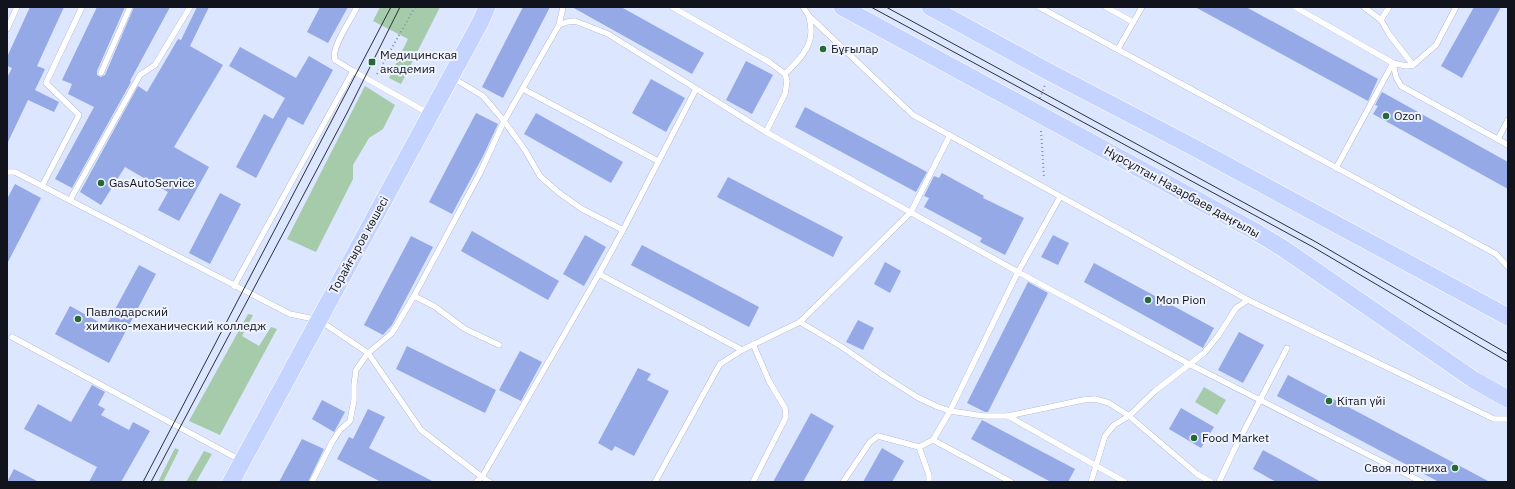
<svg xmlns="http://www.w3.org/2000/svg" width="1515" height="489" font-family="'IBM Plex Sans',sans-serif">
	<style>
		.green { fill: #a5cbaa }
		.building { fill: #94a9e5 }
		.lines { fill: none; stroke-linecap: round; stroke-linejoin: round }
		.service-casing { stroke: #98a1b9; stroke-width: 6 }
		.primary-casing { stroke: #fff; stroke-width: 18 }
		.path { stroke: #8990a2; stroke-width: 2; stroke-dasharray: 1 3; stroke-linecap: butt }
		.service { stroke: #fff; stroke-width: 5.5 }
		.primary { stroke: #c4d3ff; stroke-width: 17 }
		.tram { stroke: #2a2e39; stroke-width: 1 }
		.poi-dot { fill: #236a36; stroke: #eff3fd; stroke-width: 1.5 }
		.labels { text-anchor: middle; stroke-width: 4; stroke-linejoin: round; paint-order: stroke }
		.poi-label { font-size: 12px; fill: #11141d; stroke: #eff3fd; text-anchor: start }
		.street-label { font-size: 12px; fill: #11141d; stroke: #eff3fd }
	</style>
	<rect width="100%" height="100%" fill="#dce6ff"/>
	<g class="green">
		<path d="M380,7h60l-39,77 -12,-6 19,-39 -35,-18z"/>
		<path d="M365,86l30,19 -12,24 -14,9 -16,27v14l-37,73 -29,-13z"/>
		<path d="M248,314l5,1 -11,21 17,10 12,-19 6,2 -57,106 -31,-14z"/>
		<path d="M1204,387l22,13 -9,15 -22,-13z"/>
		<path d="M175,448l4,2 -16,32h-5z"/>
		<path d="M204,451l8,3 -16,28h-10z"/>
	</g>
	<g class="building">
		<path d="M30,7h34l-27,59 8,3 -10,21 24,12 -5,10 -26,-12 -21,44v-66l5,-10 -5,-2v-9z"/>
		<path d="M97,7h28l-28,64v4l4,2 4,-2 29,-68h36l-40,74 1,1 -59,106 -17,-9 39,-72 -26,-13 4,-10 -10,-4z"/>
		<path d="M197,7h12l-19,39 33,19 -49,82 35,20 -30,54 -21,-11 10,-18 -43,-25 -24,38 -21,-13 58,-106 9,6 31,-53 3,1z"/>
		<path d="M320,7h28l-20,36 -21,-11z"/>
		<path d="M523,7h27l-47,91 -21,-11z"/>
		<path d="M572,7h49l83,46 -12,21z"/>
		<path d="M1195,7h51l132,72 -10,22z"/>
		<path d="M1474,7h27l-39,71 -21,-12z"/>
		<path d="M240,47l56,31 13,-22 24,14 -30,55 -15,-8 -32,61 -20,-11 28,-53 9,5 12,-21 -56,-32z"/>
		<path d="M746,61l27,14 -21,39 -26,-14z"/>
		<path d="M651,79l34,19 -19,34 -34,-19z"/>
		<path d="M1382,92l126,70v27l-135,-75 5,-8 -3,-1z"/>
		<path d="M805,107l122,65 -11,20 -121,-65z"/>
		<path d="M476,113l22,11 -15,32 -31,58 -23,-12z"/>
		<path d="M536,113l87,49 -12,21 -87,-49z"/>
		<path d="M942,173l42,23 -1,2 41,20 -19,37 -25,-13 2,-4 -58,-31 5,-9 -5,-2 10,-20 5,2z"/>
		<path d="M728,177l115,60 -10,20 -116,-60z"/>
		<path d="M15,184l26,14 -34,66v-65z"/>
		<path d="M220,193l21,11 -31,60 -21,-11z"/>
		<path d="M472,231l87,50 -11,19 -87,-49z"/>
		<path d="M585,235l21,12 -22,39 -21,-12z"/>
		<path d="M1053,235l16,8 -11,22 -17,-8z"/>
		<path d="M411,236l22,11 -41,78 -9,10 -19,-10z"/>
		<path d="M642,245l117,62 -10,20 -118,-62z"/>
		<path d="M885,262l16,9 -11,22 -16,-9z"/>
		<path d="M1094,263l120,65 -10,18 -1,2 -119,-66z"/>
		<path d="M139,265l17,9 -47,89 -54,-29 15,-28 36,20z"/>
		<path d="M1028,282l20,11 -60,119h-3l-18,-9z"/>
		<path d="M858,320l16,8 -11,22 -17,-8z"/>
		<path d="M1239,332l25,13 -21,38 -25,-13z"/>
		<path d="M407,346l89,44 -11,23 -89,-44z"/>
		<path d="M520,351l22,11 -21,39 -22,-11z"/>
		<path d="M638,368l13,6 -4,6 22,11 -35,65 -19,-10 -3,5 -14,-8z"/>
		<path d="M1288,375l117,62 85,45h-51l-162,-86z"/>
		<path d="M92,385l13,7 -7,13 7,4 -4,6 28,15 4,-8 17,9 -29,51h-32l8,-15 -73,-38 14,-25 33,18z"/>
		<path d="M322,400l23,12 -11,20 -22,-13z"/>
		<path d="M1181,408l33,19 -13,21 -32,-19z"/>
		<path d="M368,409l17,8 -16,31 65,34h-53l-44,-23 12,-22 4,2z"/>
		<path d="M811,413l23,13 -31,56h-30z"/>
		<path d="M982,420l93,49 -7,13h-17l-80,-43z"/>
		<path d="M302,439l22,10 -16,33h-29z"/>
		<path d="M882,448l22,13 -12,21h-29z"/>
		<path d="M1263,450l58,32h-45l-23,-13z"/>
		<path d="M14,469l25,13h-32z"/>
	</g>
	<g class="lines">
		<defs>
			<g id="service">
				<path d="M672,7l97,55 16,12 2,7 -2,13 -19,38"/>
				<path d="M803,7l6,9 104,99 335,185 246,119h14"/>
				<path d="M1039,7l457,247 12,13"/>
				<path d="M1106,7l27,15"/>
				<path d="M1295,7l98,56 13,3 7,-1 23,-20 20,-38"/>
				<path d="M1364,7l17,13 8,14 24,31"/>
				<path d="M1381,20l8,-13"/>
				<path d="M559,25l4,-18"/>
				<path d="M7,29l10,-22"/>
				<path d="M1118,49l24,-42"/>
				<path d="M1393,63l3,14 5,9 107,59"/>
				<path d="M353,71l-18,-11c-5,-11 17,-42 22,-53"/>
				<path d="M101,73l29,-66"/>
				<path d="M785,74c11,-11 26,-25 26,-42 0,-6 -1,-11 -2,-16"/>
				<path d="M453,78l30,18 21,25 21,29 15,26 18,16 24,17 41,21 73,-141"/>
				<path d="M523,89l135,72"/>
				<path d="M1498,139l10,-19"/>
				<path d="M1336,168l57,-105"/>
				<path d="M7,172h8l275,142 29,6 49,33 53,77 61,47 8,5"/>
				<path d="M42,186l37,-71 -33,-32 36,-76"/>
				<path d="M70,200l70,-125 15,-10 35,-58"/>
				<path d="M599,274l143,76"/>
				<path d="M234,286l119,-215 75,42"/>
				<path d="M414,296l20,10 31,23 34,16"/>
				<path d="M800,322l42,25 42,29 33,21 21,10 12,4 34,5h24l75,-16 12,-1 14,4 20,13 68,58 14,8"/>
				<path d="M12,337l228,123"/>
				<path d="M1008,416l117,66"/>
				<path d="M933,440l78,42"/>
				<path d="M919,447l10,28v7"/>
				<path d="M312,482l20,-40 8,-12 10,-9 4,-21v-15l2,-15 12,-17 24,-20 22,-37 66,-123 24,-52 55,-96 8,-3 8,-1 33,13 158,98 252,140 171,92 233,118"/>
				<path d="M476,482l6,-5 117,-203 24,-44"/>
				<path d="M655,482l65,-118 22,-14 58,-28 111,-110 39,-77"/>
				<path d="M753,482l33,-65 -1,-9 -16,-27 -16,-37"/>
				<path d="M843,482l27,-40 8,-6 41,11 14,-7 17,-29 68,-139 42,-75"/>
				<path d="M1091,482l14,-46 9,-11 15,-9 26,-25 49,-38 14,-17 18,-28 12,-8"/>
				<path d="M1219,482l15,-32 53,-102"/>
			</g>
			<g id="primary">
				<path d="M842,7l416,226 26,16 190,131 34,19"/>
				<path d="M930,7l119,65 144,75 315,170"/>
				<path d="M231,482l250,-461 6,-14"/>
			</g>
		</defs>
		<use href="#service" class="service-casing"/>
		<use href="#primary" class="primary-casing"/>
		<g class="path">
			<path d="M377,74l38,-67"/>
			<path d="M1040,98l5,-13"/>
			<path d="M1041,131l3,46"/>
		</g>
		<use href="#service" class="service"/>
		<use href="#primary" class="primary"/>
		<g class="tram">
			<path d="M871,7l442,240 195,115"/>
			<path d="M886,7l430,235 192,112"/>
			<path d="M143,482l248,-475"/>
			<path d="M151,482l196,-369 53,-106"/>
		</g>
	</g>
	<g class="poi-dot">
		<circle cx="823" cy="49" r="4"/>
		<rect x="368" y="58" width="8" height="8" rx="2"/>
		<circle cx="1386" cy="116" r="4"/>
		<circle cx="101" cy="183" r="4"/>
		<circle cx="1148" cy="300" r="4"/>
		<circle cx="78" cy="319" r="4"/>
		<circle cx="1329" cy="401" r="4"/>
		<circle cx="1194" cy="438" r="4"/>
		<circle cx="1455" cy="468" r="4"/>
	</g>
	<g class="labels">
		<g class="poi-label">
			<text x="831" y="53">Бұғылар</text>
			<text x="380" y="59">Медицинская<tspan x="380" dy="14">академия</tspan></text>
			<text x="1394" y="120">Ozon</text>
			<text x="109" y="187">GasAutoService</text>
			<text x="1156" y="304">Mon Pion</text>
			<text x="86" y="316">Павлодарский<tspan x="86" dy="14">химико-механический колледж</tspan></text>
			<text x="1337" y="405">Кітап үйі</text>
			<text x="1202" y="442">Food Market</text>
			<text x="1447" y="472" text-anchor="end">Своя портниха</text>
		</g>
		<g class="street-label">
			<text transform="translate(1182 192) rotate(29)" y="4">Нұрсұлтан Назарбаев даңғылы</text>
			<text transform="translate(359 245) rotate(-61)" y="4">Торайғыров көшесі</text>
		</g>
	</g>
	<rect width="1515" height="489" fill="none" stroke="#11141d" stroke-width="16"/>
</svg>
